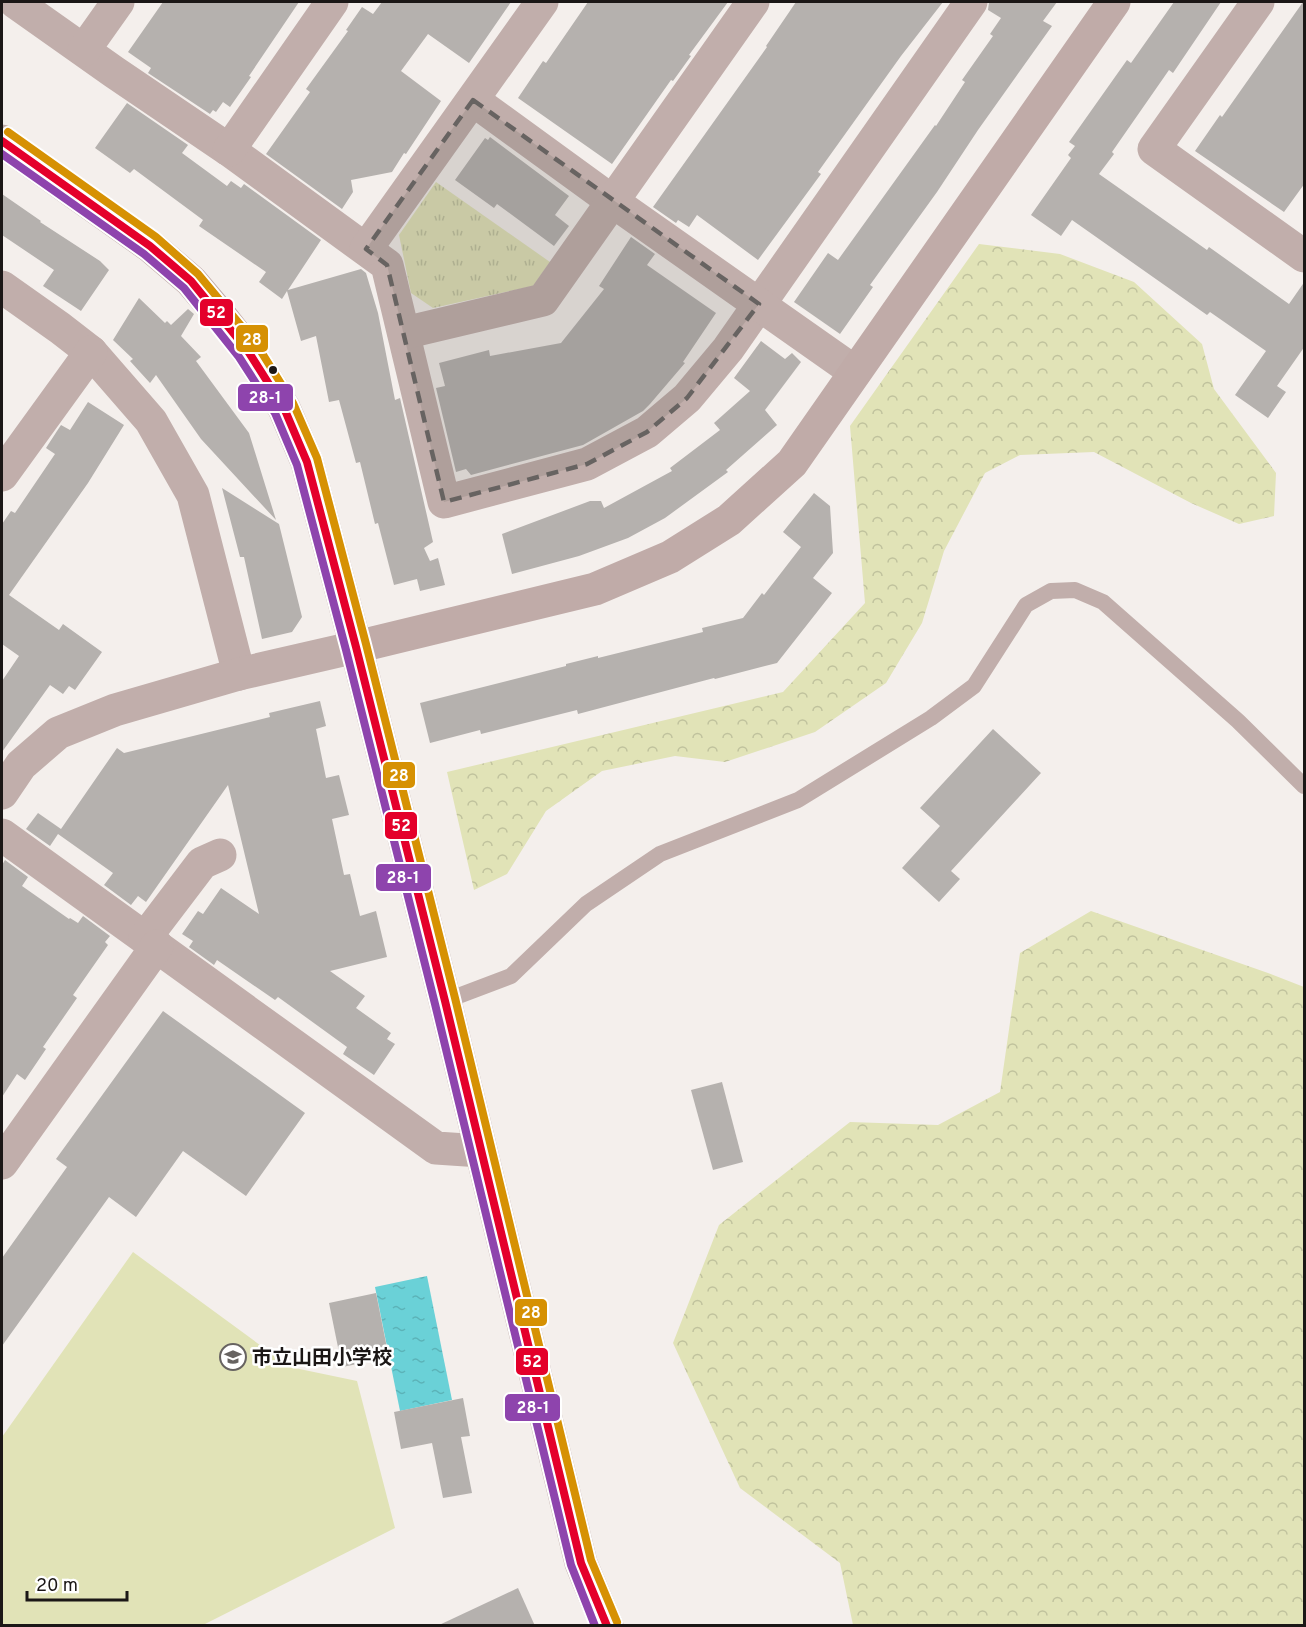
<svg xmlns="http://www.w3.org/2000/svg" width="1306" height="1627" font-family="Overpass,'Noto Sans JP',sans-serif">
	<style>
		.forest { fill: url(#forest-crowns) }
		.park { fill: url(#park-tufts) }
		.pitch { fill: #e1e3b7 }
		.water { fill: url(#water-ripples) }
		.building { fill: #b5b1ae }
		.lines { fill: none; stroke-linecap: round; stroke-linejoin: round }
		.lane { stroke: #c1aeab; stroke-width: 16 }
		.street { stroke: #c1aeab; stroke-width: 33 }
		.secondary { stroke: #c0aba8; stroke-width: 33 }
		.bus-1-casing { stroke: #fff; stroke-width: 12 }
		.bus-2-casing { stroke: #fff; stroke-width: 12 }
		.bus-3-casing { stroke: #fff; stroke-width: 12 }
		.bus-1 { stroke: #e4002b; stroke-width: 8 }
		.bus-2 { stroke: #8e44ad; stroke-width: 8 }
		.bus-3 { stroke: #d69103; stroke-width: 8 }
		.marked { fill: #676361; fill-opacity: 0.2; stroke: #676361; stroke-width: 4.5; stroke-dasharray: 12 8; stroke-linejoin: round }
		.bus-dot { fill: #1b1716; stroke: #fff; stroke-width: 2 }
		.labels { text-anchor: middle; stroke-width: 5; stroke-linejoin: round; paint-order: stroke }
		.poi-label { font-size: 20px; font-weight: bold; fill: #1b1716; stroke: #fff; text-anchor: start }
		.line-badge { stroke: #fff; stroke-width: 2 }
		.badge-label { font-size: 16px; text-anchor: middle; font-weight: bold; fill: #fff }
	</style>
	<defs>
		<pattern id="forest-crowns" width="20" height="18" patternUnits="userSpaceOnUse" patternTransform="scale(1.5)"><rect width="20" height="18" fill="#e1e3b7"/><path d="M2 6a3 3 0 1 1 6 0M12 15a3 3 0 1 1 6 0" fill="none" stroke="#c0c29d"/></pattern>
		<pattern id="park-tufts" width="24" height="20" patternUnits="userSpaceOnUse" patternTransform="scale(1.5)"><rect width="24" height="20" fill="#e1e3b7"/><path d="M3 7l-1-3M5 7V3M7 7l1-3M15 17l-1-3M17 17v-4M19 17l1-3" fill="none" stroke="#c0c29d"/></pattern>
		<pattern id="water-ripples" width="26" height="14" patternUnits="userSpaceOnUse" patternTransform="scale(1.5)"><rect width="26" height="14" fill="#6ad1d7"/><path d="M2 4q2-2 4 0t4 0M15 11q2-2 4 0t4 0" fill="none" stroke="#5bb3b8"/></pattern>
	</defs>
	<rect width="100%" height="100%" fill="#f4efec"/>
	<g class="forest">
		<path d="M979,244l81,10 74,28 68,62 12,45 62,84 -2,43 -35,8 -48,-21 -97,-51 -74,3 -35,18 -41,78 -22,72 -36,60 -71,49 -90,30 -50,-6 -73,15 -56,40 -39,63 -33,16 -27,-118 336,-80 82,-89 -15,-177z"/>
		<path d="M1091,911l177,62 36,14v638h-451l-13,-62 -100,-75 -67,-145 46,-118 131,-103 88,3 62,-33 20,-139z"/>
	</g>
	<path class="park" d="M436,182l114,80 -17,24 -100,22 -22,-15 -12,-58z"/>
	<path class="pitch" d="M133,1252l157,115 67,14 38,147 -192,97h-201v-188z"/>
	<path class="water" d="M427,1276l25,124 -52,11 -25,-124z"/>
	<g class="building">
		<path d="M163,2h136l-50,74 2,1 -21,30 -7,-5 -7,10 -3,-2 -3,4 -62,-41 3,-5 -23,-16z"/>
		<path d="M382,2h129l-42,61 -41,-29 -27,37 40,30 -35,53 -2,-1 -12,19 -41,8 2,12 -11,17 -76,-55 44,-62 -4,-3 42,-58 -2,-1 16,-23 11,7z"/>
		<path d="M588,2h140l-39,53 2,1 -18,25 -2,-1 -59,84 -94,-66 25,-37 3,2z"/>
		<path d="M796,2h147l-42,54 -83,116 3,2 -63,86 -61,-45 -8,12 -11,-7 -2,3 -23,-16 114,-160 -1,-1z"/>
		<path d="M989,2h68l-14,19 9,5 -74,104 -41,62 -67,93 3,2 -33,47 -46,-32 34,-49 10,7 97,-135 1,1 29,-44 -3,-2 31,-44 -3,-2 11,-16 -13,-8z"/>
		<path d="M1174,2h47l-48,71 -4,-3 -57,82 2,2 -15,20 108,76 2,-3 80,57 16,-23v65l-28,40 9,6 -18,26 -33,-23 31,-44 -56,-39 -3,3 -135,-95 -11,16 -30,-21 40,-57 -3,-3 7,-9 -6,-4 58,-82 4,3z"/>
		<path d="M1303,2h2v181l-21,29 -89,-61 25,-36 2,2z"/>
		<path d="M127,103l61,42 -6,8 45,33 4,-5 10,7 3,-4 77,56 -33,50 73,-21 5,4 12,40 17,87 5,-2 33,144 -9,6 6,13 8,-3 7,27 -25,6 -3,-12 -23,6 -16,-62 -3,1 -15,-62 -4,1 -17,-63 -10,2 -13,-66 -15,5 -14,-50 -5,8 -23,-17 7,-10 -67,-46 4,-6 -69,-51 -4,4 -35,-25z"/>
		<path d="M490,137l79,59 -14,19 14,11 -15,20 -57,-42 -3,4 -39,-28 30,-42 3,2z"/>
		<path d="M2,194l39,27 -1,1 60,39 9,9 -28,41 -38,-25 11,-16 -52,-35z"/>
		<path d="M631,237l24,17 -8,11 69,48 -33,49 2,1 -35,41 -7,7 -60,34 -112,30 -5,-6 -10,3 -20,-84 9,-2 -6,-23 50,-13 1,6 71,-13 43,-54 -5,-3z"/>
		<path d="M139,298l26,25 2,-2 4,4 17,-16 6,5 -13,22 20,21 -5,4 53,72 27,87 -75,-81 -45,-64 -6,8 -20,-22 3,-2 -20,-19z"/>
		<path d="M761,341l24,18 7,-6 9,9 -36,48 12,15 -51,45 2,2 -63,46 -37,20 -49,18 -67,18 -10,-40 88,-33h11l3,7 68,-37 -2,-3 50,-38 -6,-7 36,-32 -16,-13z"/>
		<path d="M88,402l36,23 -36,58 -79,112 50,35 4,-6 39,28 -27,38 -6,-4 -6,8 -13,-9 -48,67v-71l17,-25 -17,-12v-120l9,-13 4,2 40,-59 -9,-6 11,-17 4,-6 9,5z"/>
		<path d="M222,488l57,36 23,93 -10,15 -30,7 -18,-82h-4z"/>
		<path d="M814,493l16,13 3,47 -20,25 19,15 -55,70 -62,16 -1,-1 -136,36 -1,-4 -96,24 -1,-4 -50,13 -10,-40 146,-37v-2l32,-8v2l105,-26 -1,-4 41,-10 19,-25 2,2 37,-48 -18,-15z"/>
		<path d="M320,701l6,25 -10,3 10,49 13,-3 10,40 -17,4 12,56 6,-1 10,42 16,-5 11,46 -57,14 35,25 -9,12 35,25 -4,6 8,5 -21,31 -31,-21 4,-7 -69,-50 -3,3 -58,-40 -3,5 -25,-18 4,-6 -11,-7 16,-23 5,3 18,-26 38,26 -31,-129 -82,117 -8,-6 -7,9 -27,-20 9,-12 -55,-39 -8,12 -24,-17 12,-16 23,16 56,-81 7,5 146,-36 -1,-4z"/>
		<path d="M993,729l48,44 -90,98 9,8 -21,23 -37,-34 38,-42 -20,-18z"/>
		<path d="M5,860l23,17 -6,9 47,33 1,-1 8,5 5,-7 27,20 -5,6 3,3 -35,50 4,3 -34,49 3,2 -21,31 -8,-6 -15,23v-232z"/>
		<path d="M163,1011l142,102 -59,83 -63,-45 -47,66 -27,-20 -107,149v-88l65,-91 -11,-8z"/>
		<path d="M722,1082l21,80 -30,8 -22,-80z"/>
		<path d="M376,1293l13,65 -47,9 -13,-64z"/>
		<path d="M463,1398l7,38 -9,1 11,56 -29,5 -11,-55 -31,6 -7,-37z"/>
		<path d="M518,1588l17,38h-98z"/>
	</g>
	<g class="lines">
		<path class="lane" d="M445,1001l66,-25 75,-72 74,-50 138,-54 133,-82 43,-32 52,-81 25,-14 24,-1 28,12 135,119 66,65"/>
		<g class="street">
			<path d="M15,2l99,70 115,78 158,115 57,237 143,-38 60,-32 40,-34 41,-49 243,-347"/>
			<path d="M1258,2l-104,147 150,107"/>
			<path d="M84,50l34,-48"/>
			<path d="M473,100l139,101 243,171"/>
			<path d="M229,150l103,-148"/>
			<path d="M366,249l176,-247"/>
			<path d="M2,287l58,41 31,24 60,69 42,74 46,179"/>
			<path d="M404,333l139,-33 210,-298"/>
			<path d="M2,475l89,-123"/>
			<path d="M2,793l19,-28 37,-32 57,-23 124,-36 117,-27"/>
			<path d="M2,835l434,313 45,3"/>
			<path d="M145,938l57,-75 18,-8"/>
			<path d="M2,1163l155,-217"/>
		</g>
		<g class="secondary">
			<path d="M2,141l148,105 41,35 28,33 29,37 36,57 23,54 49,185 89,354 136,562 26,63"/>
			<path d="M356,647l239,-58 75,-32 59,-37 63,-57 322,-461"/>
		</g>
		<defs>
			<path id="bus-1" d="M2,141l148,105 41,35 57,70 36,57 23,54 49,185 89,354 136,562 26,63"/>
			<path id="bus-2" d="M2,154l142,100 40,34 55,69 36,56 22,52 49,185 89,354 136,561 24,61"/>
			<path id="bus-3" d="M8,132l148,105 42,37 59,71 36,58 24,55 49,186 89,354 136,562 26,62"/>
		</defs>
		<use href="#bus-1" class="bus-1-casing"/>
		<use href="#bus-2" class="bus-2-casing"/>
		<use href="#bus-3" class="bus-3-casing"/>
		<use href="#bus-1" class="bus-1"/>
		<use href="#bus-2" class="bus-2"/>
		<use href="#bus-3" class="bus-3"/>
	</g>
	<path class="marked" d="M473,100l286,204 -72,94 -40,34 -60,32 -143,38 -57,-237 -21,-16z"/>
	<defs>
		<symbol id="school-ring" viewBox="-11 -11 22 22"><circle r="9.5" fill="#fff" stroke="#676361" stroke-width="1.5"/><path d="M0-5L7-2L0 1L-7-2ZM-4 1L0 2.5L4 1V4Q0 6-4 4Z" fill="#676361"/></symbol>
	</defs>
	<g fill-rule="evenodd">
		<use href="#school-ring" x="218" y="1342" width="30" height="30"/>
	</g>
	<circle class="bus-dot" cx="273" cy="370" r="5"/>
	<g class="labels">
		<g class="poi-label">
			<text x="252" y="1364">市立山田小学校</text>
		</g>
	</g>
	<g class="line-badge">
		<rect x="199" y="298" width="35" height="29" rx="6" fill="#e4002b"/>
		<rect x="235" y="324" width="34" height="29" rx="6" fill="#d69103"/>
		<rect x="237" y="383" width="57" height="29" rx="6" fill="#8e44ad"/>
		<rect x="382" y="761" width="34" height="28" rx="6" fill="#d69103"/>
		<rect x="384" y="811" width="34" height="29" rx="6" fill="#e4002b"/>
		<rect x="375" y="863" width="57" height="29" rx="6" fill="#8e44ad"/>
		<rect x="514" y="1298" width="34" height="29" rx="6" fill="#d69103"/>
		<rect x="515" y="1347" width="34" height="29" rx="6" fill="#e4002b"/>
		<rect x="504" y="1393" width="57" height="29" rx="6" fill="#8e44ad"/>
	</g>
	<g class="badge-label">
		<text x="216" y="318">52</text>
		<text x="252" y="345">28</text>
		<text x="265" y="403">28-1</text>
		<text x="399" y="781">28</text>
		<text x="401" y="831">52</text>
		<text x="403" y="883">28-1</text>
		<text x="531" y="1318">28</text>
		<text x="532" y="1367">52</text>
		<text x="533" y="1413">28-1</text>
	</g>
	<rect width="1306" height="1627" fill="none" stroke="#1b1716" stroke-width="6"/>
	<path d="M27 1591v9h100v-9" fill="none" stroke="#1b1716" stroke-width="3"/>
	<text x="36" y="1591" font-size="18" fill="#1b1716" stroke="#ffffff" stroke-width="4.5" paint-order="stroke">20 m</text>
</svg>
